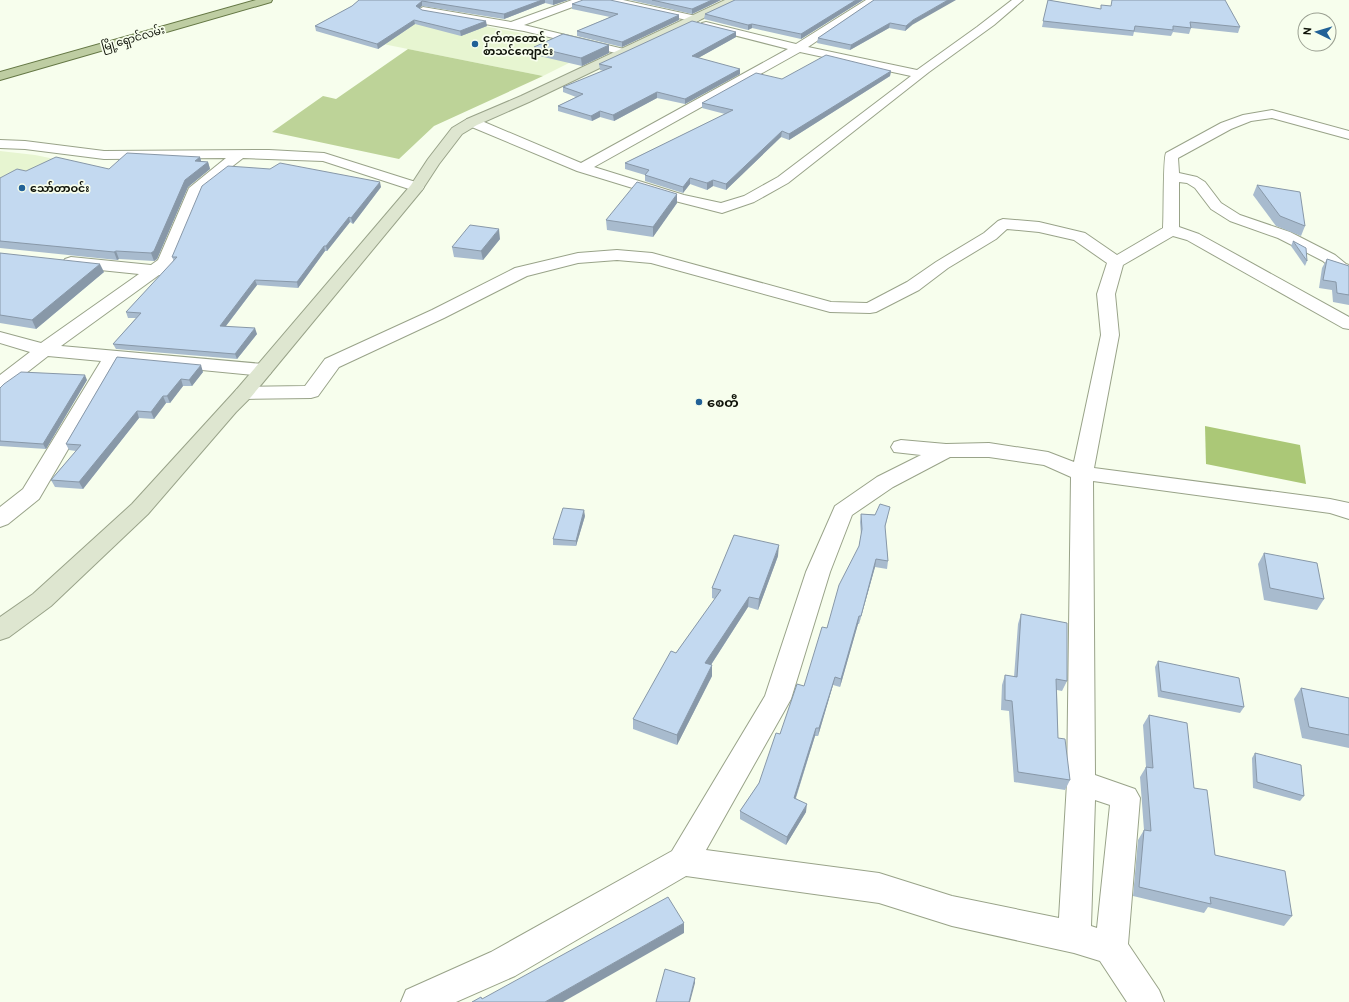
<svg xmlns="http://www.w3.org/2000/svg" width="1349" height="1002" font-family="Overpass,'Noto Sans Myanmar',sans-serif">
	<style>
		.built { fill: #e7f5d1 }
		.green { fill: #bdd398 }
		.water { fill: #abc877 }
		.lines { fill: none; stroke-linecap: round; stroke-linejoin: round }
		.minor-casing { stroke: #99a389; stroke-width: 2 }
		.secondary-casing { stroke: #99a389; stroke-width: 2 }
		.primary-casing { stroke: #647744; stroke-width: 2 }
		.minor { fill: #fff; fill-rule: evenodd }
		.secondary { fill: #dee6d0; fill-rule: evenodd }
		.primary { fill: #becda2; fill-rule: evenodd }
		.wall { fill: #a8bbce }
		.shaded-wall { fill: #8898a8 }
		.building { fill: #c3d9f0; stroke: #8898a8 }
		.poi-dot { fill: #216197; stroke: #f7feed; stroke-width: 1.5 }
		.labels { text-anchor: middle; stroke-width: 3.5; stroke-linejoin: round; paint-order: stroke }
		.far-street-label { font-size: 11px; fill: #10140a; stroke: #f7feed }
		.far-poi-label { font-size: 11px; font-weight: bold; fill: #10140a; stroke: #f7feed; text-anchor: start }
		.poi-label { font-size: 13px; font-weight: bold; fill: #10140a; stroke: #f7feed; text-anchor: start }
	</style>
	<rect width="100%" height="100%" fill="#f7feed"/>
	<g class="built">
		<path d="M411,12l188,36 -56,28 -160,-32z"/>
		<path d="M0,151l35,4 54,11 -89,45z"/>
	</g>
	<path class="green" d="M408,49l135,27 -109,50 -35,33 -127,-27 51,-36 13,3z"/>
	<path class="water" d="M1205,426l95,19 6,39 -100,-20z"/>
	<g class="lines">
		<defs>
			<g id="minor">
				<path d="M572,0h15l-1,2 -62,23 104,25 2,2 -2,2 -4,1 -100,-24 -101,-18 -5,-3 5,-3 88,15z"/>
				<path d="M604,0h19l73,16 5,3 -5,3 -87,-19z"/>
				<path d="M866,0h12l-70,47 109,23 60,-43 35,-27h11l-29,25 -65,47 -141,111 -34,19 -32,11 -47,-12 -98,-30 -110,-46 -2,-3 2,-3h10l104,44 207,-114 -86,-22 -1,-2 1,-2 4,-1 90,22zM800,52l111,24 -133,101 -34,19 -23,7 -37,-8 -90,-28z"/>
				<path d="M1272,110l77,21v8l-77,-21 -21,3 -20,8 -53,29 1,15 18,4 8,5 16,21 19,12 50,17 45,23 11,9 3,1v10l-15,-4 -11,-10 -45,-23 -48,-17 -19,-12 -16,-21 -8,-5 -8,-1v45l20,7 150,83v12l-6,-1 -156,-88 -14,-4 -50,29 -8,29 4,41 -25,133 236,31 19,4v16l-19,-6 -237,-32 2,294 40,14 5,9 -12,146 31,46 5,12h-37l-27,-41 -26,-8 -122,-27 -73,-23 -193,-27 -171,100 -59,26h-55l5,-12 85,-38 181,-101 93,-155 41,-124 29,-66 42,-29 44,-22 -27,-3 -3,-5 3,-5 7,-2 45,4 43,-1 59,9 26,10 27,-127 -4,-41 10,-31 -33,-23 -35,-8 -32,-3 -11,10 -48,29 -29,22 -43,22 -6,1 -40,-1 -179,-49 -34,-3 -39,3 -51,13 -83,42 -105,49 -21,29 -7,2 -67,1 -7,-2 -3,-4 3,-4 7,-2 61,-1 20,-27 107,-49 83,-42 63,-15 39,-3 35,3 179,49 36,1 40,-21 29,-20 48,-29 14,-12 5,-2 36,3 46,11 32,22 46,-27c1,-11 0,-71 3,-75l55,-30 22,-8zM950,457h39l55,8 27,12 -4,306 -8,135 -107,-22 -73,-23 -173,-23 85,-151 39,-127 22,-57 41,-28zM1095,800l15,5 -13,123 -6,-2z"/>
				<path d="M0,140l25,1 79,10 165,-1 55,3 98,31 2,3 -2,3 -5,1 -5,-1 -89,-29 -80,-3 -41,32 -31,76 -9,9h-3l-98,71 202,18 7,2 2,4 -2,4 -7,2 -144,-14 -80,137 -31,25 -8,3v-20l23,-18 78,-128 -53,-5 -41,32 -7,2v-15l30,-23 -30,-9v-11l41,11 98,-69 -68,-7 -6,-2 -2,-3 2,-3 6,-2 80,8 7,-5 31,-72 37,-30 -122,1 -79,-10 -25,-1z"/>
			</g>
			<path id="secondary" d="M725,0h13l-1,2 -208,100 -52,23 -15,9 -23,30 -17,26 -171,207 -15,15 -88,102 -97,92 -42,31 -9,3v-23l33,-23 99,-90 105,-115 174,-204 17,-26 24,-31 15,-9 54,-23z"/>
			<path id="primary" d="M256,0h16l-1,2 -271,78v-8z"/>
		</defs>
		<use href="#minor" class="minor-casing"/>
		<use href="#secondary" class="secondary-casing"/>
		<use href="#primary" class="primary-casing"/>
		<use href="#minor" class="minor"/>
		<use href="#secondary" class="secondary"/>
		<use href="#primary" class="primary"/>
	</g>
	<g class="wall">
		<path d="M359,0h209l-15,5 -8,-2 -41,16 -82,-13 -3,2 3,2 65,16 -26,10 -46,-12 -37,25 -62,-18 -1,-5 37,-20z"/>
		<path d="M630,0h91l-29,14z"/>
		<path d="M735,0h128l-62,39 -49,-11 -4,2 -44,-11 1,-5z"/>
		<path d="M874,0l38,25 -7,6 -16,-3 -39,22 -33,-7 1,-5z"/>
		<path d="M1048,0l52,9 11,-3 129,21 -2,6 -47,-5 -2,6 -16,-2 -2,4 -37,-4 -1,4 -91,-9z"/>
		<path d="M572,4l107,16 -57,27 -45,-11v-5l33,-14 -38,-8z"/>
		<path d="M736,32v5l-38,21 42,16 -55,30 -28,-6 -43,23 -14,-4 -8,4 -34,-10v-5l18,-9 -13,-5v-5l41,-16 -4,-1 -1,-6z"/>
		<path d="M609,45v8l-27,13 -47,-11 -1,-8z"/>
		<path d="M891,71l-1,5 -101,64 -8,-3 -55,53 -13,-4 -6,4 -17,-6 -7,9 -38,-12v-6l-20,-6v-6l100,-49 -23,-6v-5l80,-24z"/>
		<path d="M200,157l1,4 7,1 2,7 -22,18 -31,72 -3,2 -35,-2 -2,1 -117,-12v-70l26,-7 83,-2z"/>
		<path d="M1257,185l48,41 -4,10 -25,-10 -23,-31z"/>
		<path d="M381,187l-28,37 -3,-2 -23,29h-2l-27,37 -41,-3 -31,41 31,8 -20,25 -121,-10 -3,-5 23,-26h-8l-2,-6 48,-51 -2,-4z"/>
		<path d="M677,203l-24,34 -46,-7 -1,-10z"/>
		<path d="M500,239l-17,21 -29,-3 -2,-10z"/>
		<path d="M1293,241l14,20 -2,5 -14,-20z"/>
		<path d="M0,253l104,19 -68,57 -36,-6z"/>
		<path d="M1327,259l22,7v39l-16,-3 -1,-12 -13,-2 3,-20z"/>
		<path d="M117,357l86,15 -11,14h-9l-13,17h-4l-12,16 -15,-1 -56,71 -28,-2 -4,-7 25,-29 -7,-1 -3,-6z"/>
		<path d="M87,380l-41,69 -46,-3v-58z"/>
		<path d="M861,514l27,1 -3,13 3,33 -1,8 -12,-2 -16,57h-1l-18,63 -7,-2 -15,51h-3l-19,62 10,14 -20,33 -46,-26v-8l19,-28 21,-49 24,-48 23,-58 32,-82 2,-11 -1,-13z"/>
		<path d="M585,516l-9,30 -23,-1v-6z"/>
		<path d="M1264,553l60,46 -7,11 -53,-10 -6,-36z"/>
		<path d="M778,556l-20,54 -10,-3 -37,58 1,11 -35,69 -44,-16v-10l43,-66 39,-54 -3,-1v-10z"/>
		<path d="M1021,614l46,67 -5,10 -5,-1 1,48 12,42 -5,10 -51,-8 -5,-71 -8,-1 1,-25 3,-10 9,2 4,-53z"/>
		<path d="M1158,661l86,46 -4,6 -82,-16 -3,-30z"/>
		<path d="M1301,688l48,10v50l-47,-10 -8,-39z"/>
		<path d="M1149,715l45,73 21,67 77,61 -8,10 -76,-19 -4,6 -71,-17 5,-56 6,-10 -4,-53 6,-10 -3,-42z"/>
		<path d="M1255,753l49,43 -4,5 -47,-13 -1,-30z"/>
	</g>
	<g class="shaded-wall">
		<path d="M542,0h3v3l-41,16v-5z"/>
		<path d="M553,0h15l-15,5z"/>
		<path d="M712,0h9l-29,14v-5z"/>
		<path d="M856,0h7l-62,39v-5z"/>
		<path d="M948,0h8l-44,25 -7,6 1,-5 7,-6z"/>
		<path d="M422,1v5l-5,5 -1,-5z"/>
		<path d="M679,15v5l-57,27v-5z"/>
		<path d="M414,20l1,4 -37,25 -1,-5z"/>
		<path d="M486,21l1,5 -26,10 -1,-5z"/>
		<path d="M890,23l-1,5 -39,22 1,-5z"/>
		<path d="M752,24v4l-4,2v-5z"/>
		<path d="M736,32v5l-45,25 1,-6z"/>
		<path d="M609,45v8l-27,13 -1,-8z"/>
		<path d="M740,69v5l-55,30v-5z"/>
		<path d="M891,71l-1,5 -101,64v-6z"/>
		<path d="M657,92v6l-43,23 -1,-6z"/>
		<path d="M600,111v6l-8,4 -1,-5z"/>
		<path d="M782,131l-1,6 -55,53v-6z"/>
		<path d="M200,157l2,7 -7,-3z"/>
		<path d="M208,162l2,7 -22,18 -31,72 -3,2 -3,-8 34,-73z"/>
		<path d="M690,178v6l-7,9v-6z"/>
		<path d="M713,180v6l-6,4v-7z"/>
		<path d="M380,182l1,5 -28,37 -2,-6z"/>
		<path d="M677,194v9l-24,34v-10z"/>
		<path d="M349,217l1,5 -23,29 -1,-5z"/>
		<path d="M499,229l1,10 -17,21 -2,-9z"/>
		<path d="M324,246l1,5 -27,37 -1,-6z"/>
		<path d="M116,251l3,8 -2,1 -3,-8z"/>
		<path d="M100,264l4,8 -68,57 -4,-9z"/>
		<path d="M255,280l2,5 -35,46 -2,-5z"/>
		<path d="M255,328l2,6 -20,25 -2,-5z"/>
		<path d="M201,365l2,7 -11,14 -3,-6z"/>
		<path d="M85,375l2,5 -41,69 -3,-5z"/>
		<path d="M181,379l2,7 -13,17 -3,-7z"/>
		<path d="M163,396l3,7 -12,16 -3,-7z"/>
		<path d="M137,411l2,7 -56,71 -4,-7z"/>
		<path d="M584,510l1,6 -9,30v-5z"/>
		<path d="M779,545l-1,11 -20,54 1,-11z"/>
		<path d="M876,559l-1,8 -16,57 2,-8z"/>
		<path d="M749,597l-1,10 -43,67v-11z"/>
		<path d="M859,616l-1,8 -18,63 1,-8z"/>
		<path d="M712,665v11l-35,69v-10z"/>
		<path d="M835,677l-2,8 -15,51 1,-8z"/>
		<path d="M816,728l-1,8 -22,70 1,-8z"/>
		<path d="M807,804l-1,8 -20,33 1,-8z"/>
		<path d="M684,923v10l-121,69h-18z"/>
		<path d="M695,978v5l-5,19h-1z"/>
	</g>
	<g class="building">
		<path d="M359,0h183l-38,14 -82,-13 -6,5 6,4 64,11 -26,10 -46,-11 -37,24 -62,-18 37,-20z"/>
		<path d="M583,0h27l69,15 -57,27 -45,-11 41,-17 -46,-10z"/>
		<path d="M652,0h60l-20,9z"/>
		<path d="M735,0h121l-55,34 -49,-10 -4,1 -43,-11z"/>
		<path d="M874,0h74l-35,20 -7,6 -16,-3 -39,22 -33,-7z"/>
		<path d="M1048,0l53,9v-4l10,1 1,-6h113l15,27 -50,-5 1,6 -18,-2v4l-38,-4 -1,5 -91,-10z"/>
		<path d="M692,21l44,11 -44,24 48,13 -55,30 -28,-7 -44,23 -13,-4 -9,5 -33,-10 25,-12 -20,-7 49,-20 -13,-3z"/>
		<path d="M563,34l46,11 -28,13 -47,-11z"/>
		<path d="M826,55l65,16 -102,63 -7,-3 -56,53 -13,-4 -6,3 -17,-5 -7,9 -38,-12 4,-5 -24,-7 108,-53 -31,-7 54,-30 26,6z"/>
		<path d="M127,153l73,4 -5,4 13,1 -23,18 -31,71 -3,2 -35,-2 -2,1 -114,-11v-63l17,-9 9,2 30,-14 53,12z"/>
		<path d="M280,163l100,19 -29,36 -2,-1 -23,29h-2l-27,36 -42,-2 -35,46 35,2 -20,26 -122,-10 28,-31 -15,-1 51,-55h-5l30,-71 26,-20 42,3z"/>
		<path d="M637,182l40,12 -24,33 -47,-7z"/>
		<path d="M1257,185l43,7 5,34 -25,-10z"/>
		<path d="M470,225l29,4 -18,22 -29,-4z"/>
		<path d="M1293,241l13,7 1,13z"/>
		<path d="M0,253l100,11 -68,56 -32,-5z"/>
		<path d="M1327,259l22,7v29l-12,-2 -1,-11 -13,-2z"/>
		<path d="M117,357l84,8 -12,15 -8,-1 -14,17h-4l-12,16 -14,-1 -58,71 -28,-2 30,-35 -15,-1z"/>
		<path d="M21,372l64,3 -42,69 -43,-3v-53l4,-4z"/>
		<path d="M880,504l10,3 -5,19 3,35 -12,-2 -15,57h-2l-18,63 -6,-2 -16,51h-3l-22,70 13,6 -20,33 -47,-26 19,-28 17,-50 4,1 17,-50 7,2 18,-59 5,1 12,-43 20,-39 3,-17 -1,-15 14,1z"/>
		<path d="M563,508l21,2 -8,31 -23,-2z"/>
		<path d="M734,535l45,10 -20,54 -10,-2 -44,66 7,2 -35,70 -44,-16 38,-68 5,2 45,-63 -9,-2z"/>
		<path d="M1264,553l53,10 7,36 -54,-11z"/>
		<path d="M1021,614l46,9v58l-11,-2 2,59 7,1 5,41 -52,-8 -6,-71 -7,-1v-25l12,2z"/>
		<path d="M1158,661l81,17 5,29 -83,-16z"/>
		<path d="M1301,688l48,10v37l-40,-8z"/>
		<path d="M1149,715l38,8 7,65 13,2 8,65 70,16 7,45 -82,-19 1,7 -72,-17 5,-57 7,1 -5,-64 7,1z"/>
		<path d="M1255,753l46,12 3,31 -47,-14z"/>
		<path d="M668,897l16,26 -139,79h-73l9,-5 1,2z"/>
		<path d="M665,969l30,9 -6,24h-33z"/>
	</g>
	<g class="poi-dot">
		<circle cx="475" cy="44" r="4"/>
		<circle cx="22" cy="188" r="4"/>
		<circle cx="699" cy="402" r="4"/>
	</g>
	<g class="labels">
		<g class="far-street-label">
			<text transform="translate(133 38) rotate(-16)" y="4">မြို့ရှောင်လမ်း</text>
		</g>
		<g class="far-poi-label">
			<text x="483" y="42">ငှက်ကတောင်<tspan x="483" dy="13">စာသင်ကျောင်း</tspan></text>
			<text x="30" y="192">သော်တာဝင်း</text>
		</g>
		<g class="poi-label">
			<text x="707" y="407">စေတီ</text>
		</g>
	</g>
	<g transform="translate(1317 32) rotate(275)"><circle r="19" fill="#f7feed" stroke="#9ba092"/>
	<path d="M0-3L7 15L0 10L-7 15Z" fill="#216197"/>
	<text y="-6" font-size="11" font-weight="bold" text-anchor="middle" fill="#10140a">N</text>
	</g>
</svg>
